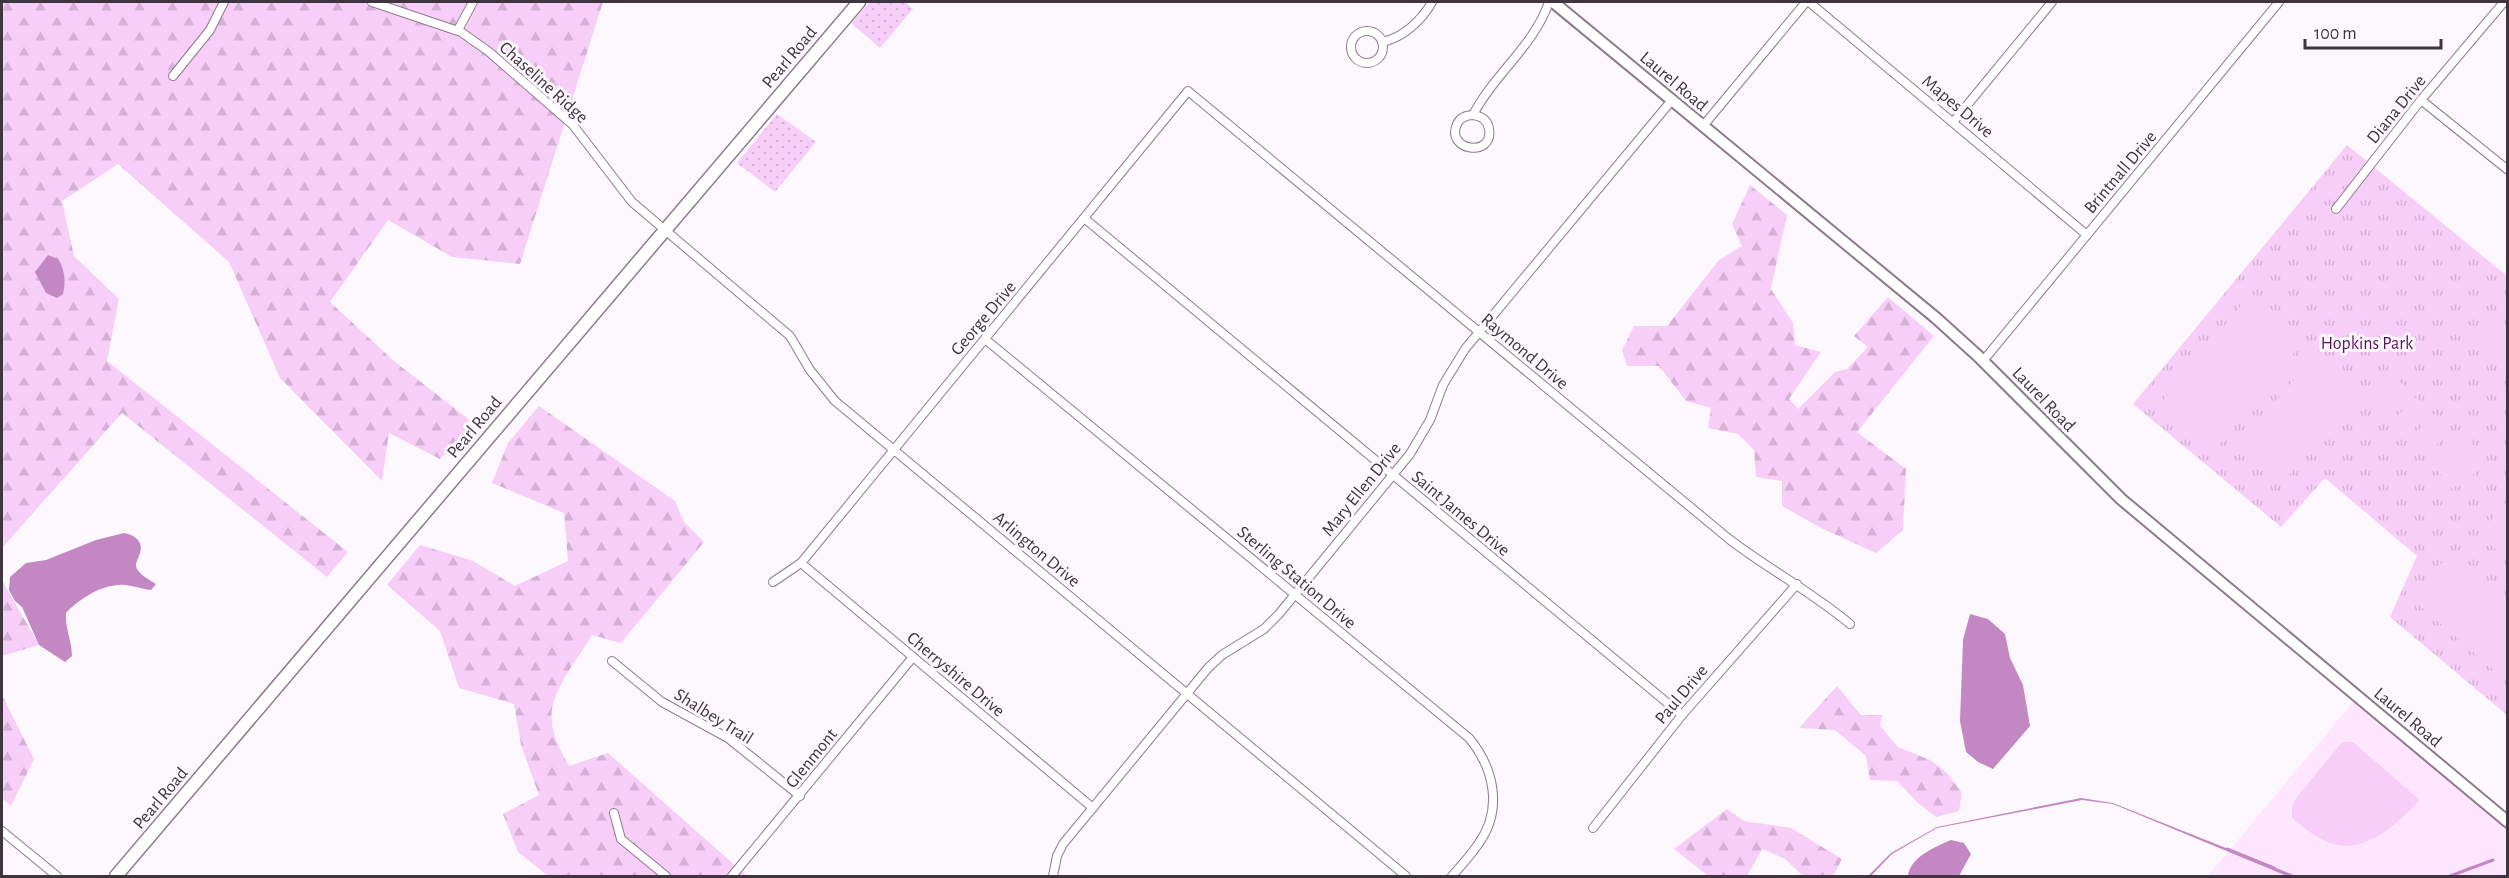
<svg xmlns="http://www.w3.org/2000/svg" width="2509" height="878" font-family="'Alegreya Sans',sans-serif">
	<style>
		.built { fill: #fee7fe }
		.grass { fill: url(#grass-dots) }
		.forest { fill: url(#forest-firs) }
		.park { fill: url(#park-tufts) }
		.pitch { fill: #f7cef7 }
		.water { fill: #c388c4 }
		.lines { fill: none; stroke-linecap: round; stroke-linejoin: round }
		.stream { stroke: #c388c4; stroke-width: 3 }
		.street-casing { stroke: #8e7a8e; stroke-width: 10 }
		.secondary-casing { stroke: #8e7a8e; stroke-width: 14 }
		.primary-casing { stroke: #8e7a8e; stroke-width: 15 }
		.street { stroke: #fff; stroke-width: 8 }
		.secondary { stroke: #fff; stroke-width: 10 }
		.primary { stroke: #fff; stroke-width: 12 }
		.labels { text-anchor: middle; stroke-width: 6; stroke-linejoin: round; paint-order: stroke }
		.street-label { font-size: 18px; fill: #3e353e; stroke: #fdf8fd }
		.park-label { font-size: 18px; fill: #5b135f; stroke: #fdf8fd }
	</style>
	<defs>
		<pattern id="grass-dots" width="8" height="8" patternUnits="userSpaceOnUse" patternTransform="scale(1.5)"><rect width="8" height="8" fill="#f7cef7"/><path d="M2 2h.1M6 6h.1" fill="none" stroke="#d5b2d5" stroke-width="1.8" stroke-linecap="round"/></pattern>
		<pattern id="forest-firs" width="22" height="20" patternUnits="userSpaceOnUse" patternTransform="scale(1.5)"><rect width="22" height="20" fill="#f7cef7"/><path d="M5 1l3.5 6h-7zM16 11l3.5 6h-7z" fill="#d5b2d5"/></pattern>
		<pattern id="park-tufts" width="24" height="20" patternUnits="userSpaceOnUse" patternTransform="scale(1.5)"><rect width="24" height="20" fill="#f7cef7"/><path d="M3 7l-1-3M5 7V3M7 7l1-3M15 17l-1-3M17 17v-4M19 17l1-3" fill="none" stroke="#d5b2d5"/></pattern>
	</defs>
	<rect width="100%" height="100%" fill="#fdf8fd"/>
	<path class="built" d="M2354,701l153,128v47h-299z"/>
	<g class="grass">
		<path d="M870,2h35l8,7 -33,39 -29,-25z"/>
		<path d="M777,114l39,28 -41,50 -38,-29z"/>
	</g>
	<g class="forest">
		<path d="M2,2h601l-83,262 -68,-7 -64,-37 -58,82 65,60 80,62 -35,35 -51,-26 -7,48 -102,-103 -51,-116 -111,-98 -56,37 12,55 45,43 -12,62 241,191 -21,25 -205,-164 -120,135z"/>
		<path d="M1750,185l37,30 -16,74 22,34 2,22 26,7 -32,47 9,10 37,-37 12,-3 21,-22 -14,-11 34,-39 46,39 -77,96 49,37 -3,61 -27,23 -55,-25 -39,-22v-25l-26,-4 -2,-27 -16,-16 -30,-6 3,-20 -25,-7 -27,-35h-32l-5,-16 12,-24h33l52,-66 23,-14 -10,-22z"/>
		<path d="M539,406l136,95 9,21 20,20 -83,101 -29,-8c-13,22 -35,48 -40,74 -3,20 8,41 17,57l39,-13 139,123h-199l-30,-24 -15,-38 36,-19 -18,-50 -7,-41 -55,-16 -19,-57 -53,-46 33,-40 53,16 42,25 53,-25 -4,-48 -72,-30 16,-40z"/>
		<path d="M2,580l37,65 -37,11v-77z"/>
		<path d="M1837,686l24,29h21l-2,11 18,21 32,13 17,13 15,20 -3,18 -23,6 -17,-13 -22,-23 -27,-1 -4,-24 -31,-26 -36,-2z"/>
		<path d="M2,695l32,64 -23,47 -9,-8z"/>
		<path d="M1727,809l17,12 47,7 51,31 -9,17h-30l-18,-17 -23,-10 -15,27h-39l-34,-27z"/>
	</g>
	<path class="park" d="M2347,145l160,131v439l-117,-98 27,-61 -92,-78 -44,49 -148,-123z"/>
	<g class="pitch">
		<path d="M2251,293l55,45 -90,111 -55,-46z"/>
		<path d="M2491,321l16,15v25l-5,6 -29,-27z"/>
		<path d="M2319,350l44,37 -75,89 -44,-37z"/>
		<path d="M2393,374l18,20 -27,26 -19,-20z"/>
		<path d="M2415,397l16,14 -25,26 -15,-14z"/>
		<path d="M2434,414l17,16 -25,26 -17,-16z"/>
		<path d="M2465,435l23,29 -36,25 -23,-29z"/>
		<path d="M2507,502v58l-28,-26z"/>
		<path d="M2445,559l62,54v58l-5,6 -91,-79z"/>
		<path d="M2342,742h11l67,58c-23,24 -57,57 -93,42 -13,-6 -24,-15 -35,-24v-11l5,-10z"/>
	</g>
	<g class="water">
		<path d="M48,255l10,4c7,12 8,21 5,35l-6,4 -11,-5 -11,-21z"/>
		<path d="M124,533c12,2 21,10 15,23 -1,3 -3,6 -3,9 0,8 14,15 20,19l-5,6c-11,-1 -22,-6 -32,-5 -20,1 -41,15 -53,28 -1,16 6,28 6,43l-7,6 -26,-17 -17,-38 -7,-6 -6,-11 1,-13 16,-14 20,-3 50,-20z"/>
		<path d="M1970,614l18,5 17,15 5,24 13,27 7,41 -37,43 -15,-7 -12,-10 -6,-31 3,-81z"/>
		<path d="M2081,798l32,5 183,73h-9l-174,-72 -31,-4 -145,28 -45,26 -21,22h-3l23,-23 46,-26z"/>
		<path d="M1951,840l13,3 7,11 -12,22h-51c2,-19 27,-29 43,-36z"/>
	</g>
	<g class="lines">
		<g class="stream">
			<path d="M2227,849l47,19"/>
			<path d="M2450,876l43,-16"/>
		</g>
		<defs>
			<g id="street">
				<path d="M372,2l89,30 27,19 85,74 59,77 158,134 20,34 25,31 571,475"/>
				<path d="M1809,2l278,233"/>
				<path d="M458,30l15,-28"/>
				<circle cx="1367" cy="47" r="16"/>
				<path d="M1382,42c21,-4 40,-22 50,-40"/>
				<path d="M173,76l37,-46 14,-28"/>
				<path d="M2421,100l87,70"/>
				<path d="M1473,115c8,1 15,5 16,14 5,29 -44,22 -32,-5 3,-6 9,-9 16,-9 21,-41 61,-69 76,-113"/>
				<path d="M1954,121l98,-119"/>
				<path d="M1703,126l103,-124"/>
				<path d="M2336,209l85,-109 83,-98"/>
				<path d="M1084,218l598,497"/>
				<path d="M985,339l484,399c25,30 34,71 10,105 -8,12 -18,23 -27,33"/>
				<path d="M1983,361l296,-359"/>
				<path d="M801,563l292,245"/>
				<path d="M773,582l28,-19 387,-472 541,448c39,30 83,53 121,85"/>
				<path d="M612,661l50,41 66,36 72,58"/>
				<path d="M614,813l7,26 45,37"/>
				<path d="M1593,828l89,-113 115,-131"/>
				<path d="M2,831l55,45"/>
				<path d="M732,876l181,-219"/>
				<path d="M1053,876l4,-20 6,-12 145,-176 14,-13 42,-26 15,-15 131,-160 20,-34 13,-35 22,-36 207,-249"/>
			</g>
			<path id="secondary" d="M1553,2l383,316 42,38 143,143 387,323"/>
			<path id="primary" d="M116,876l743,-874"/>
		</defs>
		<use href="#street" class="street-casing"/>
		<use href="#secondary" class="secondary-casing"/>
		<use href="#primary" class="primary-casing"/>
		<use href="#street" class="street"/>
		<use href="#secondary" class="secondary"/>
		<use href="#primary" class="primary"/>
	</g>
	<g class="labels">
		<g class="street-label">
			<text transform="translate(789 57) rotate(-50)" y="6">Pearl Road</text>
			<text transform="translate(1674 81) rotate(40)" y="6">Laurel Road</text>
			<text transform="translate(544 82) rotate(42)" y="6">Chaseline Ridge</text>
			<text transform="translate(1958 106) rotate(40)" y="6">Mapes Drive</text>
			<text transform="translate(2396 109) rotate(-51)" y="6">Diana Drive</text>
			<text transform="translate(2120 172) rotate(-50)" y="6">Brintnall Drive</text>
			<text transform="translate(983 318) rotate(-50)" y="6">George Drive</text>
			<text transform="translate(1525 351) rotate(40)" y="6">Raymond Drive</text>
			<text transform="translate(2044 399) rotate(46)" y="6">Laurel Road</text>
			<text transform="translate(474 427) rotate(-50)" y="6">Pearl Road</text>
			<text transform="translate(1361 489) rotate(-51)" y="6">Mary Ellen Drive</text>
			<text transform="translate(1461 513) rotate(40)" y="6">Saint James Drive</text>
			<text transform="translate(1037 549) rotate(40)" y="6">Arlington Drive</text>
			<text transform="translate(1297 577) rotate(40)" y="6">Sterling Station Drive</text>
			<text transform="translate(956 674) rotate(40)" y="6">Cherryshire Drive</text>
			<text transform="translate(1681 694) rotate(-50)" y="6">Paul Drive</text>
			<text transform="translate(714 716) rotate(32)" y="6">Shalbey Trail</text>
			<text transform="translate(2408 717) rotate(40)" y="6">Laurel Road</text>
			<text transform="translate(811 758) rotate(-51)" y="6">Glenmont</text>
			<text transform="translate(160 798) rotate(-50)" y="6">Pearl Road</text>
		</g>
		<g class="park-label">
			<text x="2367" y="349">Hopkins Park</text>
		</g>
	</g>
	<rect width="2509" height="878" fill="none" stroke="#3e353e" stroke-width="6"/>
	<path d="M2305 39v9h136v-9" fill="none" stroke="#3e353e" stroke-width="3"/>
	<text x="2314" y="39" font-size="18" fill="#3e353e" stroke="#fdf8fd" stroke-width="4.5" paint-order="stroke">100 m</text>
</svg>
